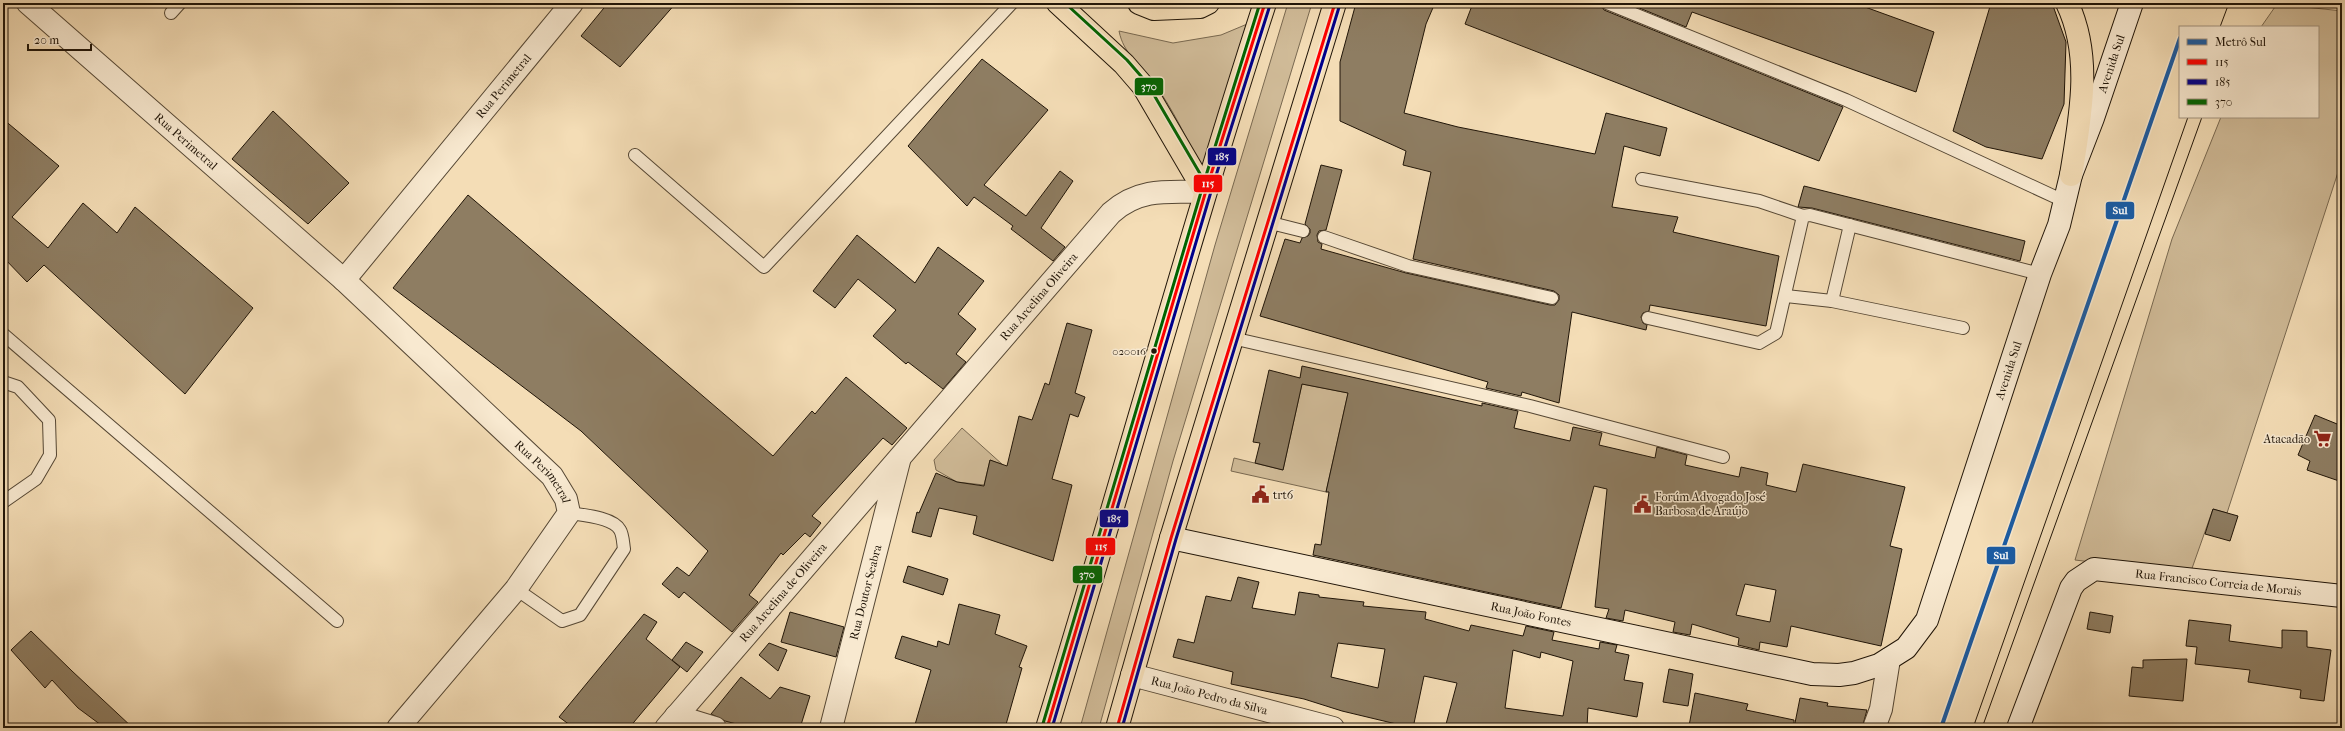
<svg xmlns="http://www.w3.org/2000/svg" width="2345" height="731" font-family="'IM FELL French Canon',serif">
	<style>
		.green { fill: #d0bb98; stroke: #786850 }
		.building { fill: #8e7d62; stroke: #201508; fill-rule: evenodd }
		.lines { fill: none; stroke-linecap: round; stroke-linejoin: round }
		.lane-casing { stroke: #554734; stroke-width: 14 }
		.street-casing { stroke: #554734; stroke-width: 24 }
		.secondary-casing { stroke: #201508; stroke-width: 24 }
		.primary-casing { stroke: #201508; stroke-width: 24 }
		.highway-casing { stroke: #201508; stroke-width: 24 }
		.lane { stroke: #f8e9d0; stroke-width: 12 }
		.street { stroke: #f8e9d0; stroke-width: 22 }
		.secondary { stroke: #f8e9d0; stroke-width: 22 }
		.primary { stroke: #f4ddb6; stroke-width: 22 }
		.highway { stroke: #f4ddb6; stroke-width: 22 }
		.tram { stroke: #201508; stroke-width: 1 }
		.bus-1-casing { stroke: #f8e9d0; stroke-width: 6 }
		.bus-2-casing { stroke: #f8e9d0; stroke-width: 6 }
		.bus-3-casing { stroke: #f8e9d0; stroke-width: 6 }
		.bus-1 { stroke: #f00; stroke-width: 3 }
		.bus-2 { stroke: #00008b; stroke-width: 3 }
		.bus-3 { stroke: #006400; stroke-width: 3 }
		.metro-1-casing { stroke: #f8e9d0; stroke-width: 7 }
		.metro-1 { stroke: #1a5ba3; stroke-width: 4 }
		.bus-dot { fill: #201508; stroke: #f8e9d0; stroke-width: 1.5 }
		.labels { text-anchor: middle; stroke-width: 3; stroke-linejoin: round; paint-order: stroke }
		.bus-label { font-size: 11px; fill: #201508; stroke: #f8e9d0; text-anchor: end }
		.street-label { font-size: 12px; fill: #201508; stroke: #f8e9d0 }
		.poi-label { font-size: 12px; fill: #201508; stroke: #f8e9d0; text-anchor: start }
		.line-badge { stroke: #f8e9d0; stroke-width: 1.5 }
		.badge-label { font-size: 11px; text-anchor: middle; font-weight: bold; fill: #fff }
	</style>
	<rect width="100%" height="100%" fill="#f4ddb6"/>
	<filter id="stains"><feTurbulence type="fractalNoise" baseFrequency=".005" numOctaves="4"/><feColorMatrix values="0 0 0 0 .2 0 0 0 0 .09 0 0 0 0 .02 0 0 0 .5 -.17"/></filter>
	<radialGradient id="worn" r=".72"><stop offset=".6" stop-color="#630" stop-opacity="0"/><stop offset="1" stop-color="#630" stop-opacity=".3"/></radialGradient>
	<g class="green">
		<path d="M1288,3h24l-139,458 -74,267h-19l135,-483z"/>
		<path d="M2277,4l65,7v149l-115,353 -14,-4 -23,65 -115,-14 97,-321 49,-122h97v-90h-57z"/>
		<path d="M1252,22l-47,154c-16,-33 -32,-68 -54,-97 -13,-19 -27,-24 -32,-48l54,12 48,-8z"/>
		<path d="M1302,384l46,9 -22,99 -95,-21 3,-13 49,12z"/>
		<path d="M962,428l41,37 -13,-5 -6,25 -27,-3 -21,-12 -2,-10z"/>
	</g>
	<g class="building">
		<path d="M608,3h68l-56,64 -39,-31z"/>
		<path d="M1356,3h79l-9,21 -22,89 54,14 137,27 11,-41 61,15 -7,28 -36,-10 -12,61 66,10 -5,15 106,24 -13,70 -116,-21 -1,6 -6,2 -2,4 2,6 4,2 -1,5 -74,-18 -13,91 -37,-11 -1,4 -35,-8 2,-6 -228,-66 25,-77 15,4 2,-5 6,-2 2,-3v-4l-5,-5 16,-59 21,5 -16,60 -7,1 -2,4 1,7 4,2 -1,5 85,24 144,32h5l4,-5v-5l-5,-4 -141,-32 18,-87 -28,-7 3,-14 -66,-30v-59z"/>
		<path d="M1473,3h127l4,7 239,97 -24,54 -354,-137z"/>
		<path d="M1627,3h227l80,29 -18,60 -224,-80 -6,15z"/>
		<path d="M1991,3h61l14,39 -2,62 -22,55 -56,-12 -33,-16z"/>
		<path d="M982,59l66,51 -64,75 42,31 34,-45 13,10 -32,47 24,19 -12,14 -42,-32 2,-3 -39,-29 -7,9 -59,-60z"/>
		<path d="M273,111l76,72 -41,41 -76,-65z"/>
		<path d="M3,119l56,47 -47,51 36,31 35,-45 34,30 18,-26 118,101 -68,86 -141,-129 -17,17 -24,-25z"/>
		<path d="M1804,186l221,55 -5,20 -208,-53 -14,-1z"/>
		<path d="M468,195l305,261 39,-45 3,3 31,-37 61,51 -15,17 -9,-7 -71,78 9,7 -11,14 -5,-4 -22,22 -2,-2 -32,42 9,7 -26,30 -48,-40 -5,6 -17,-14 15,-17 12,9 19,-25 -127,-120 -188,-143z"/>
		<path d="M857,235l58,48 23,-36 46,34 -26,33 18,15 -20,25 10,8 -23,27 -35,-27 -2,2 -33,-28 23,-26 -38,-31 -23,29 -22,-17z"/>
		<path d="M1067,323l25,7 -17,63 10,4 -7,20 -8,-3 -18,65 20,6 -19,76 -80,-27 4,-18 -38,-8 -8,29 -19,-5 5,-20 2,1 17,-40 21,9 27,4 6,-26 17,6 12,-50 13,4 13,-37 4,2z"/>
		<path d="M1302,366l180,40v-3l36,8 -4,17 56,13 3,-14 29,6 -3,12 56,13 2,-11 30,8 -2,10 54,12 2,-10 27,6 -2,12 30,7 7,-28 102,23 -15,59 12,3 -21,97 -90,-20 -4,21 -27,-5 -1,8 -21,-5 1,-7 -47,-14 -2,11 -17,-3 2,-10 -50,-12 -2,11 -17,-3 3,-9 -14,-2 12,-118 -13,-3 -33,122 -248,-53 2,-11 6,1 8,-53h-3l22,-99 -46,-9 -19,86 -28,-7 5,-20 -7,-1 16,-72 31,8zM1745,584l31,6 -6,32 -34,-7z"/>
		<path d="M2315,415l27,11v56l-35,-12 3,-9 -12,-6z"/>
		<path d="M2213,509l25,7 -8,25 -25,-7z"/>
		<path d="M908,566l40,13 -5,16 -40,-13z"/>
		<path d="M1238,577l21,5 -7,26 43,7 4,-23 20,3v2l45,5 -1,4 63,6 -1,7 44,12 2,-6 52,11 3,-10 28,6 -2,8 47,9 1,-7 17,3 -2,7 14,3 -5,25 19,3 -6,34 -49,-9 -1,19 -142,1 12,-45 -33,-7 -11,52 -71,-17 -38,-12 -73,-15 2,-12 -60,-15 5,-18 16,4 12,-47 25,5zM1338,643l47,6 -7,39 -47,-11zM1513,650l27,8 1,-6 32,9 -10,55 -58,-8z"/>
		<path d="M959,604l41,11 -5,19 32,12 -8,21 3,1 -17,60h-91l17,-58 -36,-12 7,-22 35,11 1,-6 11,4z"/>
		<path d="M790,612l54,15 -8,30 -55,-15z"/>
		<path d="M2090,612l23,4 -3,17 -23,-4z"/>
		<path d="M644,614l13,8 -11,17 34,28 -51,61h-55l-15,-11z"/>
		<path d="M2189,620l42,5 -2,16 53,7v-18l25,1v16l24,3 -7,51 -24,-3 1,-8 -53,-8 2,-12 -55,-6 2,-17 -11,-1z"/>
		<path d="M31,631l41,40 61,57h-28l-27,-20 -26,-28 -7,8 -34,-38z"/>
		<path d="M686,642l17,10 -16,20 -15,-12z"/>
		<path d="M769,643l18,7 -9,21 -19,-16z"/>
		<path d="M2187,659l-4,42 -54,-5 3,-29 11,1v-8z"/>
		<path d="M1669,669l24,5 -5,32 -25,-4z"/>
		<path d="M741,677l29,22 10,-12 30,9 -10,32h-48l-27,-7 -14,-7z"/>
		<path d="M1695,693l53,11 -2,6 48,10v8l-105,-2z"/>
		<path d="M1800,698l28,5 -1,3 40,4 -5,18h-68z"/>
	</g>
	<g class="lines">
		<defs>
			<g id="lane">
				<path d="M1607,3l239,97 218,101"/>
				<path d="M171,13l9,-10"/>
				<path d="M635,155l129,112 248,-264"/>
				<path d="M1642,179l117,22 44,15"/>
				<path d="M1267,222l36,9"/>
				<path d="M1324,237l84,29 144,32"/>
				<path d="M1786,296l46,5 18,-76"/>
				<path d="M1832,301l131,27"/>
				<path d="M1648,318l111,25 17,-10 27,-117 7,-1 230,59"/>
				<path d="M3,334l334,287"/>
				<path d="M1232,338l298,68 193,51"/>
				<path d="M3,382l15,5 31,33 1,35 -14,24 -33,23"/>
				<path d="M516,589l46,32 18,-6 44,-66c-1,-6 -1,-14 -4,-19 -7,-13 -38,-15 -51,-17"/>
			</g>
			<g id="street">
				<path id="s1" d="M28,3l316,277 208,196 14,23 3,14 -53,76 -118,139"/>
				<path id="s2" d="M344,280l228,-277"/>
				<path id="s3" d="M1132,675l201,53"/>
				<path d="M676,716l39,12"/>
				<path id="s4" d="M666,728l445,-515c29,-26 59,-21 94,-21"/>
				<path id="s5" d="M831,728l68,-267"/>
				<path d="M1874,728l7,-19 8,-50"/>
			</g>
			<g id="secondary">
				<path id="s6" d="M1171,538l641,136 27,1 15,-2 25,-8 27,-17 21,-28 113,-346 19,-49 12,-50 22,-57 39,-115"/>
				<path id="s7" d="M2018,728l53,-140 5,-7 18,-12 248,27"/>
			</g>
			<path id="primary" d="M2067,3c26,54 13,116 4,172"/>
			<g id="highway">
				<path d="M1058,3l66,61 19,22 62,106"/>
				<path d="M1139,3l15,6 46,-2 8,-4"/>
				<path d="M1047,728c74,-241 140,-485 218,-725"/>
				<path d="M1117,728l54,-190 164,-535"/>
			</g>
		</defs>
		<use href="#lane" class="lane-casing"/>
		<use href="#street" class="street-casing"/>
		<use href="#secondary" class="secondary-casing"/>
		<use href="#primary" class="primary-casing"/>
		<use href="#highway" class="highway-casing"/>
		<use href="#lane" class="lane"/>
		<use href="#street" class="street"/>
		<use href="#secondary" class="secondary"/>
		<use href="#primary" class="primary"/>
		<use href="#highway" class="highway"/>
		<g class="tram">
			<path d="M2220,27l9,-24"/>
			<path d="M1973,728l215,-611"/>
			<path d="M1982,728l220,-611"/>
		</g>
		<defs>
			<g id="bus-1">
				<path d="M1047,728l161,-544 57,-181"/>
				<path d="M1117,728l54,-190 164,-535"/>
			</g>
			<g id="bus-2">
				<path d="M1052,728l161,-543 57,-180"/>
				<path d="M1122,728l54,-189 164,-535"/>
			</g>
			<g id="bus-3">
				<path d="M1065,3l62,57 20,23 62,106"/>
				<path d="M1042,727l162,-545 56,-179"/>
			</g>
		</defs>
		<use href="#bus-1" class="bus-1-casing"/>
		<use href="#bus-2" class="bus-2-casing"/>
		<use href="#bus-3" class="bus-3-casing"/>
		<use href="#bus-1" class="bus-1"/>
		<use href="#bus-2" class="bus-2"/>
		<use href="#bus-3" class="bus-3"/>
		<defs>
			<path id="metro-1" d="M1941,728l239,-690"/>
		</defs>
		<use href="#metro-1" class="metro-1-casing"/>
		<use href="#metro-1" class="metro-1"/>
	</g>
	<defs>
		<symbol id="supermarket-bare" viewBox="-9 -9 18 18"><path d="M-6-5.5h2.5l.6 2H6L4.5 2H-2.5L-4.4-4H-6ZM-1.5 3.2a1.3 1.3 0 1 0 .1 0ZM3 3.2a1.3 1.3 0 1 0 .1 0Z" fill="#8f2418" stroke="#f8e9d0" stroke-width="2.5" paint-order="stroke"/></symbol>
		<symbol id="civic-bare" viewBox="-9 -9 18 18"><path d="M-.6-6.5H3V-4.5H.6V-3L4-1V1h2V6H-6V1h2V-1L-.6-3ZM-1.2 2.5V6h2.4V2.5Z" fill="#8f2418" stroke="#f8e9d0" stroke-width="2.5" paint-order="stroke"/></symbol>
	</defs>
	<g fill-rule="evenodd">
		<use href="#supermarket-bare" x="2310" y="426" width="25" height="25"/>
		<use href="#civic-bare" x="1248" y="482" width="25" height="25"/>
		<use href="#civic-bare" x="1630" y="492" width="25" height="25"/>
	</g>
	<circle class="bus-dot" cx="1154" cy="351" r="3.5"/>
	<g class="labels">
		<g class="bus-label">
			<text x="1146" y="355">020016</text>
		</g>
		<g class="street-label">
			<text dy="4" stroke="none"><textPath href="#s6" startOffset="1377">Avenida Sul</textPath></text>
			<text dy="4" stroke="none"><textPath href="#s2" startOffset="251">Rua Perimetral</textPath></text>
			<text dy="4" stroke="none"><textPath href="#s1" startOffset="210">Rua Perimetral</textPath></text>
			<text dy="4" stroke="none"><textPath href="#s4" startOffset="570">Rua Arcelina Oliveira</textPath></text>
			<text dy="4" stroke="none"><textPath href="#s6" startOffset="1053">Avenida Sul</textPath></text>
			<text dy="4" stroke="none"><textPath href="#s1" startOffset="697">Rua Perimetral</textPath></text>
			<text dy="4" stroke="none"><textPath href="#s7" startOffset="305">Rua Francisco Correia de Morais</textPath></text>
			<text dy="4" stroke="none"><textPath href="#s4" startOffset="179">Rua Arcelina de Oliveira</textPath></text>
			<text dy="4" stroke="none"><textPath href="#s5" startOffset="140">Rua Doutor Seabra</textPath></text>
			<text dy="4" stroke="none"><textPath href="#s6" startOffset="368">Rua João Fontes</textPath></text>
			<text dy="4" stroke="none"><textPath href="#s3" startOffset="80">Rua João Pedro da Silva</textPath></text>
		</g>
		<g class="poi-label">
			<text x="2310" y="443" text-anchor="end">Atacadão</text>
			<text x="1273" y="499">trt6</text>
			<text x="1655" y="501">Forúm Advogado José<tspan x="1655" dy="14">Barbosa de Araújo</tspan></text>
		</g>
	</g>
	<g class="line-badge">
		<rect x="1134" y="77" width="30" height="19" rx="4" fill="#006400"/>
		<rect x="1207" y="147" width="30" height="19" rx="4" fill="#00008b"/>
		<rect x="1193" y="174" width="30" height="19" rx="4" fill="#f00"/>
		<rect x="2105" y="201" width="30" height="19" rx="4" fill="#1a5ba3"/>
		<rect x="1099" y="509" width="30" height="19" rx="4" fill="#00008b"/>
		<rect x="1085" y="537" width="31" height="19" rx="4" fill="#f00"/>
		<rect x="1986" y="546" width="30" height="19" rx="4" fill="#1a5ba3"/>
		<rect x="1072" y="565" width="31" height="19" rx="4" fill="#006400"/>
	</g>
	<g class="badge-label">
		<text x="1149" y="90">370</text>
		<text x="1222" y="160">185</text>
		<text x="1208" y="187">115</text>
		<text x="2120" y="214">Sul</text>
		<text x="1114" y="522">185</text>
		<text x="1101" y="550">115</text>
		<text x="2001" y="559">Sul</text>
		<text x="1087" y="578">370</text>
	</g>
	<rect width="2345" height="731" fill="none" stroke="#f4ddb6" stroke-width="16"/>
	<rect x="4" y="4" width="2337" height="723" fill="none" stroke="#201508" stroke-width="2"/>
	<rect x="8" y="8" width="2329" height="715" fill="none" stroke="#201508"/>
	<rect x="2179" y="26" width="140" height="92" fill="#f8e9d0" stroke="#a29480"/>
	<rect x="2187" y="39" width="20" height="6" fill="#1a5ba3" stroke="#a29480"/>
	<text x="2215" y="46" font-size="12" fill="#201508">Metrô Sul</text>
	<rect x="2187" y="59" width="20" height="6" fill="#ff0000" stroke="#a29480"/>
	<text x="2215" y="66" font-size="12" fill="#201508">115</text>
	<rect x="2187" y="79" width="20" height="6" fill="#00008b" stroke="#a29480"/>
	<text x="2215" y="86" font-size="12" fill="#201508">185</text>
	<rect x="2187" y="99" width="20" height="6" fill="#006400" stroke="#a29480"/>
	<text x="2215" y="106" font-size="12" fill="#201508">370</text>
	<path d="M28 44v6h63v-6" fill="none" stroke="#201508" stroke-width="2"/>
	<text x="34" y="44" font-size="12" fill="#201508" stroke="#f8e9d0" stroke-width="3" paint-order="stroke">20 m</text>
	<rect width="100%" height="100%" filter="url(#stains)"/>
	<rect width="100%" height="100%" fill="url(#worn)"/>
</svg>
